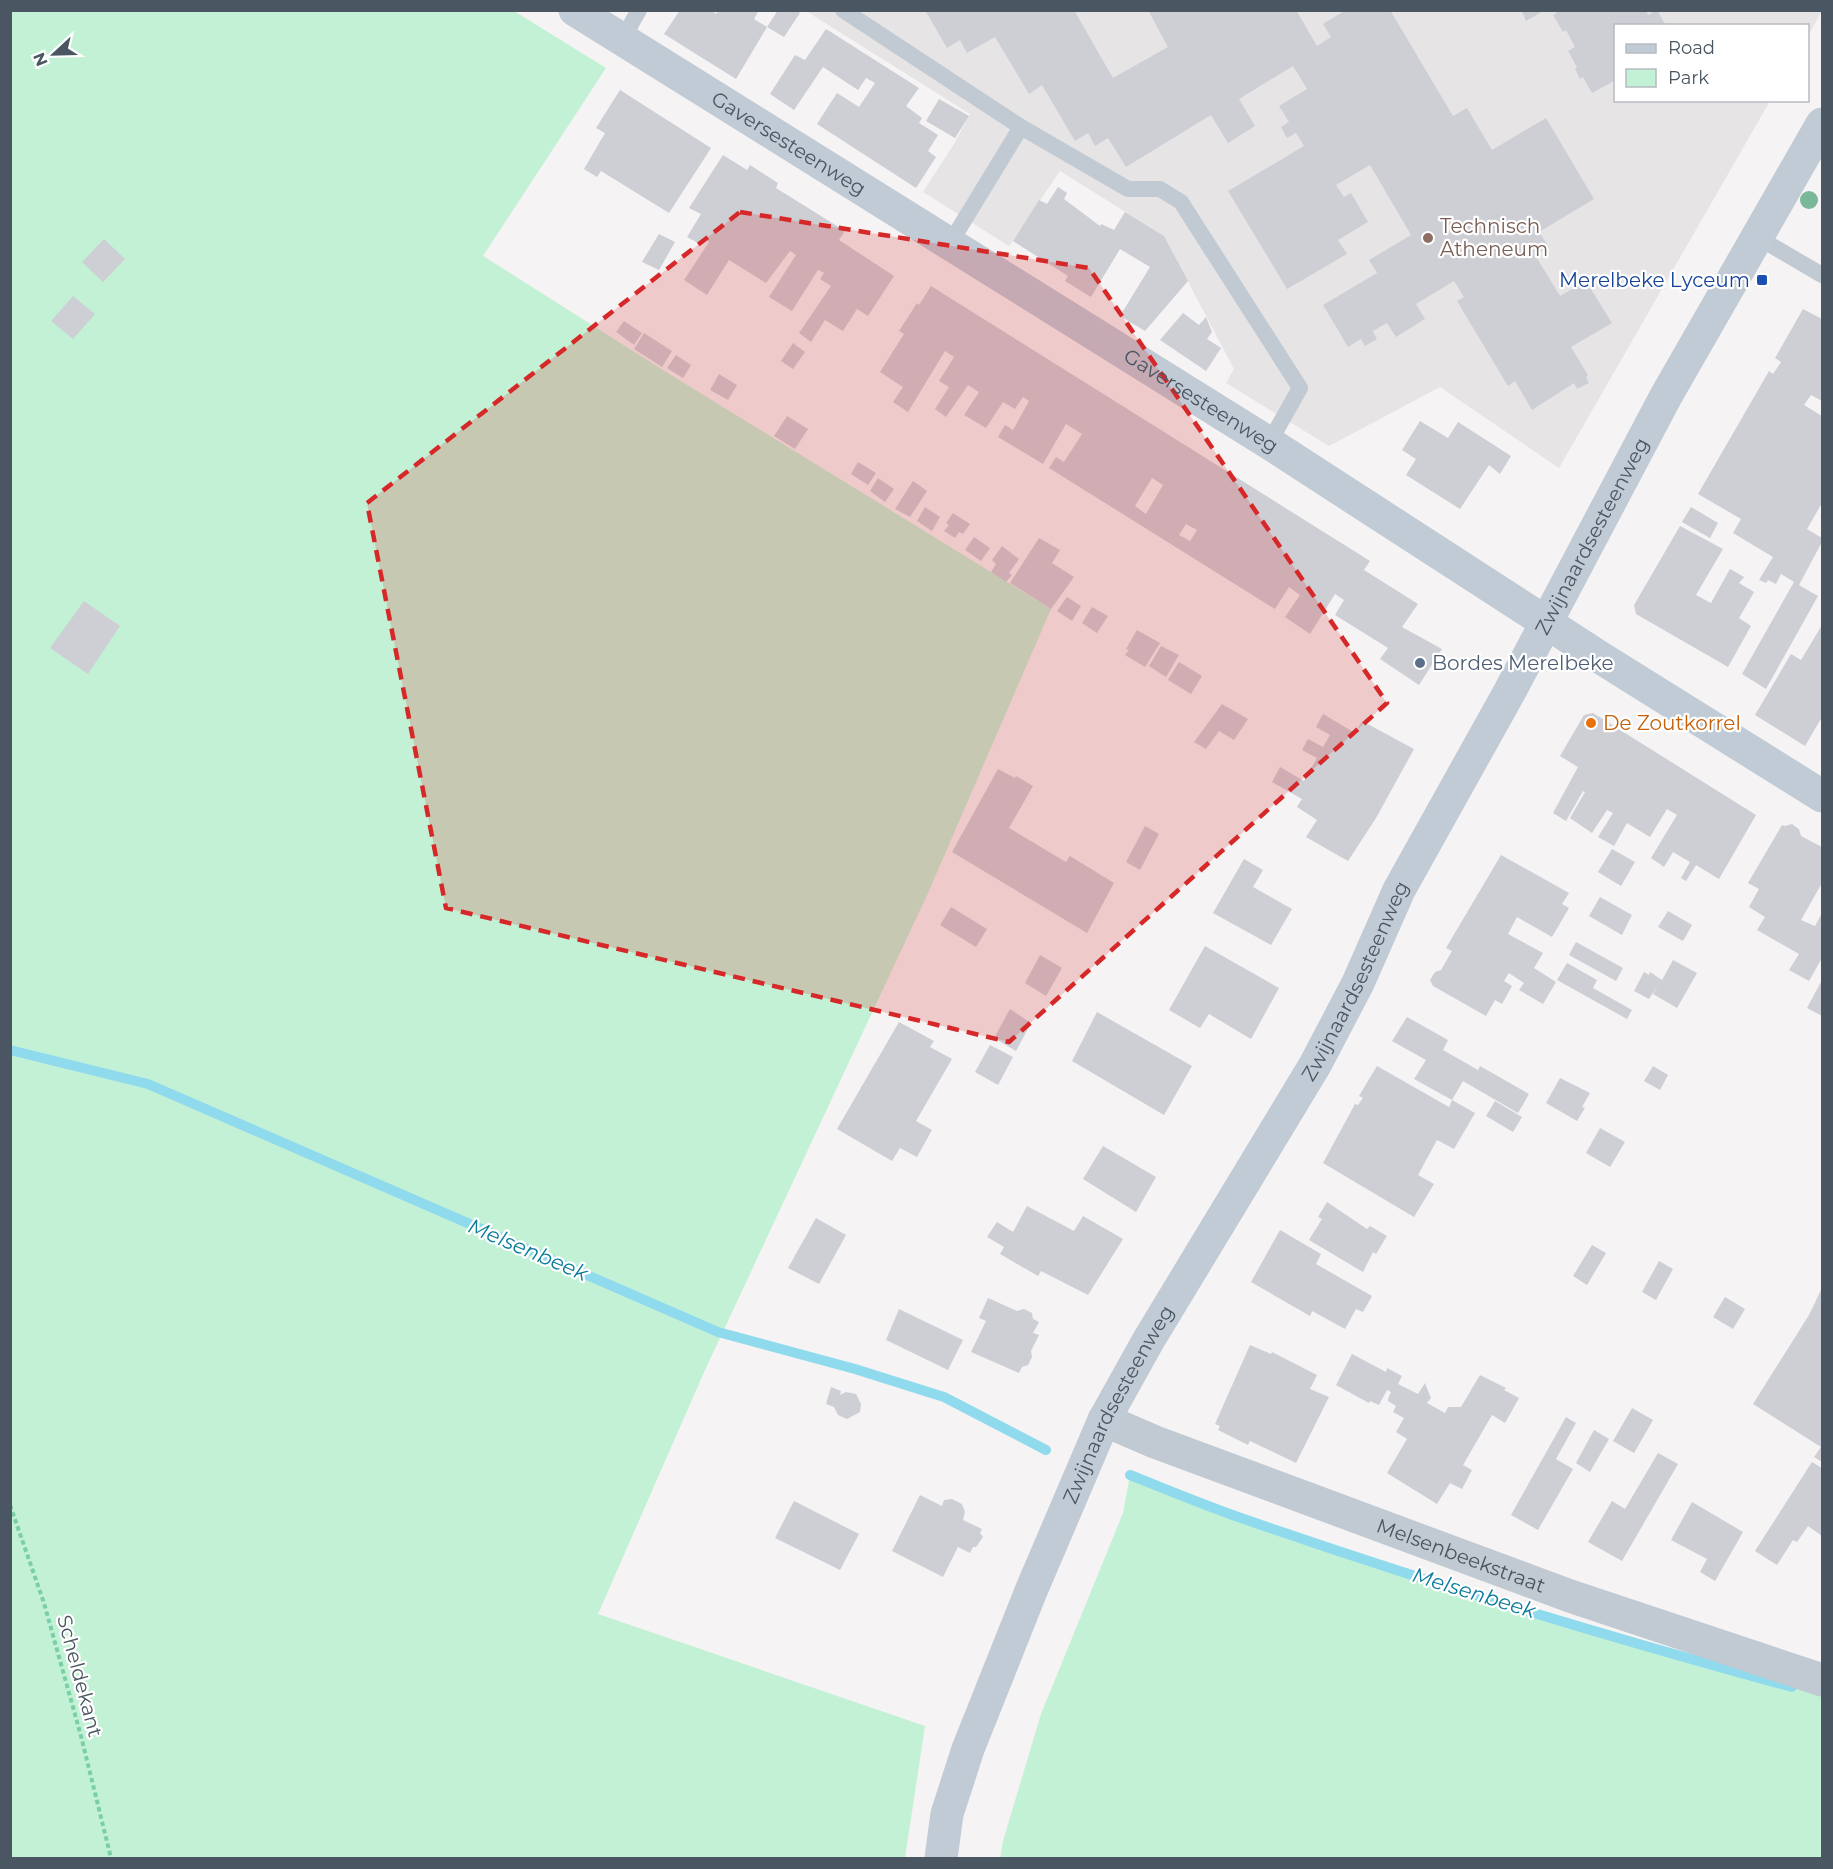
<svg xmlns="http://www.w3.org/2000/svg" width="1833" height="1869" font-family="Montserrat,sans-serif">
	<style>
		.education { fill: #e6e4e5 }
		.green { fill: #c3f1d5 }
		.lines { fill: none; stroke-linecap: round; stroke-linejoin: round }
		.stream { stroke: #90daee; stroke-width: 10 }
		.building { fill: #cdcfd5; fill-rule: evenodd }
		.path { stroke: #7ad0a6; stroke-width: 4; stroke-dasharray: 4.5 3; stroke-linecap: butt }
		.lane { stroke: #c1cad2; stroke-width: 16 }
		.street { stroke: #c1cad2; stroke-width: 33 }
		.secondary { stroke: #c1cbd6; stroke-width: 33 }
		.tree { fill: #7bb799 }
		.marked { fill: #d62828; fill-opacity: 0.2; stroke: #d62828; stroke-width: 4.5; stroke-dasharray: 12 8; stroke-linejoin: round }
		.education-dot { fill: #8d6e63; stroke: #fff; stroke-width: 2 }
		.transit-dot { fill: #1a4fb4; stroke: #fff; stroke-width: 2 }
		.service-dot { fill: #5c6f8a; stroke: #fff; stroke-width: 2 }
		.food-dot { fill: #e8710a; stroke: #fff; stroke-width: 2 }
		.labels { text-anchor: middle; stroke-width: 4.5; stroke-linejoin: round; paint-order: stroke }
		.street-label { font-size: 20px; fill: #4a5661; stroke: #fff }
		.education-label { font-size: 20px; fill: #785e54; stroke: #fff; text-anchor: start }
		.transit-label { font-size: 20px; fill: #164399; stroke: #fff; text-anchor: end }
		.service-label { font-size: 20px; fill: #4e5e75; stroke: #fff; text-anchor: start }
		.food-label { font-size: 20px; fill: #c56008; stroke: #fff; text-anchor: start }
		.water-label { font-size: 21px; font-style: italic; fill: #0c7c9b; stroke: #fff }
	</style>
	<rect width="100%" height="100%" fill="#f5f3f3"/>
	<path class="education" d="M806,11h1016l-14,25v-10h-192v74l154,1 -211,367 -119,-81 -111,59 -103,-63 8,-14 -70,-133 -104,-65 -51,75 -86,-54 31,-48 16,-30z"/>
	<g class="green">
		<path d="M10,11h504l92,57 -123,188 180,114 388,239 -123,284 -223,477 -107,244 327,112 -20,132h-894z"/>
		<path d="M1130,1475c38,15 76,31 114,44 183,64 369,120 555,170l23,8v161h-822l3,-17 38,-127 82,-201z"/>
	</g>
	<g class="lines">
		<g class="stream">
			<path d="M10,1050l138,34 570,248 137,37 89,28 102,53"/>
			<path d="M1130,1475c38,15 76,31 114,44 181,63 364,118 548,168"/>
		</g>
	</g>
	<g class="building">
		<path d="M680,10h31l5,4 3,-4h40l-5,9 13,8 11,-17h19l3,3 -16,24 -17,-10 -31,52 -72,-45z"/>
		<path d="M925,10h149l39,68 55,-31 -20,-37h148l21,36 14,-9 -8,-13 23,-14h44l63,106 14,-8 25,42 54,-32 48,81 -55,33 10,15 -14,8 25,41 26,-15 26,42 -41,24 17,28 -2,2 3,6 -12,6 -3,-6 -42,27 -17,-29 -7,5 -51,-85 7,-4 -10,-16 -38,23 9,15 -29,18 -9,-14 -14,8 4,8 -12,7 -4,-7 -13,8 -25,-42 54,-32 -8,-13 42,-25 -41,-70 -34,20 8,12 7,-4 17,29 -30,18 9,14 -60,35 -59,-98 76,-45 -8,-13 -9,5 -6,-11 8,-5 -10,-16 28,-17 -14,-23 -54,33 16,27 -27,17 -17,-28 -85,52 -18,-29 -13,8 -7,-13 -13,8 -33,-56 -13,9 -34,-57 -28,16 -7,-13 -13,8z"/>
		<path d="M1521,10h24l-19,11z"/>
		<path d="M1555,10h91l2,5 9,-5 9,16h-50v54l-24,13 -9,-16 -3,2 -5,-10 2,-2 -9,-16 7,-4 -9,-17 -3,2 -10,-17 4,-2z"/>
		<path d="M826,29l93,59 -13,18 16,12 -3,5 19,12 -10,16 8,6 -20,31 -99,-64 20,-31 22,14 16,-24 -9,-5 -8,12 -35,-23 -29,43 -24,-16 25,-39 10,5z"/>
		<path d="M620,90l91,58 -42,65 -68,-42 -4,6 -13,-8 21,-36 -9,-5z"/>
		<path d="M939,99l30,17 -14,22 -29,-17z"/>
		<path d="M723,155l24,15 3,-5 28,18 -2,5 69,43 -6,9 55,36 -26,40 -11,-7 -14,22 -18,-11 -14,22 -12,-9 32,-47 -11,-7 4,-6 -6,-3 -26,41 -23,-14 27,-42 -6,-4 -24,32 -37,-23 -22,35 -23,-15 25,-38 -5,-4 -4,6 -13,-7 14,-23 -12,-6z"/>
		<path d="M1058,187l9,6 -3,6 36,27 1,-2 13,6 11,-18 39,24 24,45 -43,50 -25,-15 30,-49 -30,-18 -29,48 -26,-16 3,-5 -55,-35 26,-41 8,4z"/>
		<path d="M659,234l16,8 -16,28 -17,-8z"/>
		<path d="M104,239l21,20 -22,23 -21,-20z"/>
		<path d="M931,286l439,275 -6,9 54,34 -16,23 40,22 -23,36 -39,-26 8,-11 -53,-33 9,-15 -9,-6 -25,40 -25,-17 15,-22 -11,-8 -14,22 -226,-141 7,-11 8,5 18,-28 -16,-10 -23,40 -45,-27 7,-12 8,5 16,-29 -6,-4 -8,12 -12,-7 -17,26 -22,-13 15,-23 -11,-7 -22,32 -11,-8 14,-22 -10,-6 15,-24 -9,-6 -37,61 -15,-10 10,-15 -23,-15 24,-38 -5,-3 18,-28 2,2zM1152,478l11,7 -17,29 -11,-8zM1186,524l11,6 -7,11 -11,-6z"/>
		<path d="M73,296l22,18 -22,25 -22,-18z"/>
		<path d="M1803,309l19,10v82l-11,-6 -7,10 18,11v87l-15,26 15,9v4l-23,43 19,11 -52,93 -24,-15 52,-92 -13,-8 -5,10 -8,-4 -2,3 -7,-3 14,-23 -40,-24 8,-14 -43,-25 71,-123 4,3 8,-12 -6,-4z"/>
		<path d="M1183,313l16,12 7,-8 6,15 -5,7 14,9 -15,23 -46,-31z"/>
		<path d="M624,321l18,12 -8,12 -18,-13z"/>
		<path d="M644,333l28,18 -10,16 -28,-18z"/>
		<path d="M793,343l12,9 -12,17 -12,-8z"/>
		<path d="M676,355l15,10 -8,13 -16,-10z"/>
		<path d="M719,374l18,11 -9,15 -18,-10z"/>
		<path d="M787,416l21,13 -13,20 -21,-13z"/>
		<path d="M1420,421l28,17 10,-16 53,34 -11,18 -11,-9 -29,44 -54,-34 10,-16 -14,-9z"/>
		<path d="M858,462l18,11 -8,12 -17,-11z"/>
		<path d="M878,478l16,11 -9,13 -15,-11z"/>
		<path d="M913,481l14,10 -17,26 -15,-8z"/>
		<path d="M925,507l15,10 -8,14 -15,-10z"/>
		<path d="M1691,507l27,16 -8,15 -28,-16z"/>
		<path d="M953,513l17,11 -7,10 -4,-2 -4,6 -11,-7 5,-6 -3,-2z"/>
		<path d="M1680,526l43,23 -27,46 15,8 19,-34 14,8 -5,6 15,9 -15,26 12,8 -23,41 -92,-53 -2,-9z"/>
		<path d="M974,537l16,11 -9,13 -16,-11z"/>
		<path d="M1039,538l21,12 -8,13 22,14 -23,32 -41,-26z"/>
		<path d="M1002,546l17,13 -10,14 3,2 -6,7 -15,-10 5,-8 -4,-4z"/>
		<path d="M1067,597l14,9 -9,15 -15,-10z"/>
		<path d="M84,601l36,25 -32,48 -38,-26z"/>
		<path d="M1092,607l16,9 -11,17 -15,-10z"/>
		<path d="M1822,625v92l-17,29 -50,-31 36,-61 10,6z"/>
		<path d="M1137,630l23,13 -15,24 -20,-12 4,-5 -3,-1z"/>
		<path d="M1161,646l18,9 -13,22 -17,-11z"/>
		<path d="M1179,662l23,14 -11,18 -23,-14z"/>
		<path d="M1222,704l26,15 -14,21 -15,-9 -13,18 -12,-7z"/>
		<path d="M1593,713l163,102 -37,64 -23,-14 -10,16 -5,-3 9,-16 -17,-10 -9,15 -13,-9 26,-43 -10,-6 -17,28 -23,-14 -13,23 -16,-9 15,-24 -6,-3 -15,23 -22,-15 15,-26 -2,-1 -17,30 -13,-8 25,-46 -18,-11 24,-41z"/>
		<path d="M1323,714l32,19 7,-12 52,28 -38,69 -28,43 -42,-24 11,-17 -20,-13 5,-8 -30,-17 8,-15 24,14 13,-23 -15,-8 6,-11 15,8 7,-12 -14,-8z"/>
		<path d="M998,769l17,9 1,-2 17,10 -24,42 57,34 4,-6 44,27 -27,50 -135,-81z"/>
		<path d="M1792,824l7,5 2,7 19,10h2v37l-21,37 14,6 7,-13v45l-13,23 -20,-11 10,-16 -42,-24 8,-13 -16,-10 10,-18 -11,-6 34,-58 3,1z"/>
		<path d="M1145,826l14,8 -19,36 -14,-8z"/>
		<path d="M1612,849l23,13 -14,24 -23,-14z"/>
		<path d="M1501,855l68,38 -7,11 7,4 -17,29 -35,-20 -9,17 35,19 -9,15 22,14 -13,22 -24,-14 5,-7 -15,-10 -5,8 8,5 -10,18 -7,-4 -9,16 -53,-30 -3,-6 5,-8 6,-2 11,-19 -6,-3z"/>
		<path d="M1244,859l19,11 -10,17 39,22 -21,36 -58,-32z"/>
		<path d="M1600,897l32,18 -10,20 -33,-19z"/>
		<path d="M951,907l36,22 -11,18 -36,-22z"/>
		<path d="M1668,911l24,14 -9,16 -25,-14z"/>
		<path d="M1576,942l47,26 -7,13 -47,-26z"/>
		<path d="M1205,946l74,42 -28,51 -42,-25 -9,14 -31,-18z"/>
		<path d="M1040,955l22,13 -16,28 -21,-13z"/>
		<path d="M1673,960l24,13 -20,35 -24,-14 5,-9 -9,14 -15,-8 10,-19 5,3 1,-3 12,8z"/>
		<path d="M1567,963l30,17 -4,8 39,22 -5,9 -70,-39z"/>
		<path d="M1822,980v36l-15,-8z"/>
		<path d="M1010,1009l21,14 -15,28 -22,-13z"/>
		<path d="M1097,1012l95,54 -28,49 -92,-54z"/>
		<path d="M1407,1017l41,23 -5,10 35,20 2,-4 49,28 -11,19 -55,-32 -11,19 -38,-21 12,-19 -34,-19z"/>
		<path d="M899,1022l35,19 -4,6 22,12 -36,62 16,9 -15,27 -17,-9 -8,13 -55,-32z"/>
		<path d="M990,1045l23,12 -15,28 -23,-13z"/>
		<path d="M1377,1066l72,41 3,-7 23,13 -21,36 -17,-9 -19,35 16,9 -20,33 -91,-54 32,-59 3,1 5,-7 -4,-2z"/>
		<path d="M1653,1066l15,9 -8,15 -16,-9z"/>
		<path d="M1560,1078l30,15 -8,14 3,1 -8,13 -31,-18z"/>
		<path d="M1495,1101l27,16 -9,15 -27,-16z"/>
		<path d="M1600,1128l25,14 -15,25 -24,-14z"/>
		<path d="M1103,1146l53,31 -20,35 -53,-33z"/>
		<path d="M1327,1202l40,27 3,-3 17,10 -11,18 -3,-2 -10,20 -54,-32 13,-21 -4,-2z"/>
		<path d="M1027,1206l47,25 9,-15 40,23 -35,56 -47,-24 -3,5 -38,-22 4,-7 -17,-10 10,-15 16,10z"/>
		<path d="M816,1218l30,17 -27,49 -31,-16z"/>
		<path d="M1280,1230l41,24 -5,10 56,32 -9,16 -7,-3 -11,20 -33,-18 -2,5 -59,-34z"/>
		<path d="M1592,1245l14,8 -19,32 -14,-9z"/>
		<path d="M1659,1261l14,8 -17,31 -14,-8z"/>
		<path d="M1822,1288v174l-8,-5 7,-10 -68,-43 56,-89z"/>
		<path d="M1725,1297l20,12 -12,20 -20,-12z"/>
		<path d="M988,1298l29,13 7,-2 8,4 1,6 6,3 -6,11 6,2 -8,16 1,6 -4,8 -6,2 -3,6 -48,-21 15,-31 -7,-3z"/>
		<path d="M899,1309l64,31 -15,30 -62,-30z"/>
		<path d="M1250,1345l21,9 1,-2 45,23 -7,14 19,8 -33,66 -46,-22 -2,4 -30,-15 2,-4 -5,-2z"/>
		<path d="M1352,1354l34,18 1,-4 15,8 -4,8 20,10 7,-11 6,15 -4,5 18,10 3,-6h13l19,-32 26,13 -2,2 15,8 -14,25 -13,-8 -29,50 9,5 -10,19 -12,-6 -13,21 -50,-31 20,-34 -11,-7 8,-14 -11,-6 3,-6 -8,-5v-2l3,-7 -4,-2 -8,15 -9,-4 -1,2 -33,-18z"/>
		<path d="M831,1387l10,4 -1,4 6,-3 10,2 5,10 -1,8 -13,7 -9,-4 -4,-8 -8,-3z"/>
		<path d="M1632,1408l21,12 -19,33 -21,-12z"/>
		<path d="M1566,1417l10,6 -20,36 17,10 -35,61 -27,-15z"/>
		<path d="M1594,1430l15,9 -19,33 -14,-9z"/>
		<path d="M1658,1453l20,11 -56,97 -34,-19 24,-41 13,8z"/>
		<path d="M1812,1462l10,6v68l-14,-10 -11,16 -4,-2 -16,25 -22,-14z"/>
		<path d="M920,1495l22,11 2,-6 8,-1 10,5 3,8 -2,8 19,9 -2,4 3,4 -7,10h-3l-3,6 -12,-6 -15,30 -51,-26z"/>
		<path d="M794,1501l65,33 -19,36 -65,-32z"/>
		<path d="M1692,1502l51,30 -28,49 -15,-9 7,-13 -36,-19z"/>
	</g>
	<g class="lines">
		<path class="path" d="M10,1505l34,98 37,133 30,122"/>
		<g class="lane">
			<path d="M843,10l178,117 107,62h32l21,13 119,186 -31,55"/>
			<path d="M622,40l17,-30"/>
			<path d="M1757,237l65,38"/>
			<path d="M949,245l72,-118"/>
		</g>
		<path class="street" id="s1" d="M1104,1420l51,22 415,154 252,84"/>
		<g class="secondary">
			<path id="s2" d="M575,10l694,433 332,215 221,138"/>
			<path id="s3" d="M941,1858l6,-44 21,-65 63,-158 73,-171 44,-79 167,-276 43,-82 41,-93 111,-199 156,-295 156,-272"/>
		</g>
	</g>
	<circle class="tree" cx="1809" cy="200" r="9"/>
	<path class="marked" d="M740,212l349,56 298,435 -378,339 -563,-134 -79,-405z"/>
	<circle class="education-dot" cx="1428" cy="238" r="6"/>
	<rect class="transit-dot" x="1756" y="274" width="12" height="12" rx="3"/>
	<circle class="service-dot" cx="1420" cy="663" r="6"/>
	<circle class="food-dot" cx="1591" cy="723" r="6"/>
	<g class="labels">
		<g class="street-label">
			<text dy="7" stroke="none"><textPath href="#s2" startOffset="252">Gaversesteenweg</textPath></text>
			<text dy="7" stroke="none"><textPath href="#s2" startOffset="738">Gaversesteenweg</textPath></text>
			<text dy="7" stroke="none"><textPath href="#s3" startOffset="1479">Zwijnaardsesteenweg</textPath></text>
			<text dy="7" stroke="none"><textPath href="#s3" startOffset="975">Zwijnaardsesteenweg</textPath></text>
			<text dy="7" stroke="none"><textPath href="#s3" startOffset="489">Zwijnaardsesteenweg</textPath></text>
			<text dy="7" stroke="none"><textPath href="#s1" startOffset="382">Melsenbeekstraat</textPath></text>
			<text transform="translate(80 1676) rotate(75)" y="7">Scheldekant</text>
		</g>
		<g class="education-label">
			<text x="1440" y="233">Technisch<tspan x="1440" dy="23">Atheneum</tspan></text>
		</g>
		<g class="transit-label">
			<text x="1750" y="287">Merelbeke Lyceum</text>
		</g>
		<g class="service-label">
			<text x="1432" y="670">Bordes Merelbeke</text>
		</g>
		<g class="food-label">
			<text x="1603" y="730">De Zoutkorrel</text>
		</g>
		<g class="water-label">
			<text transform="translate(528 1250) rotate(23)" y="7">Melsenbeek</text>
			<text transform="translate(1474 1593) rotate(17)" y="7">Melsenbeek</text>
		</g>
	</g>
	<rect width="1833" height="1869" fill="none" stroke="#4a5661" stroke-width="24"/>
	<rect x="1614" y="24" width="195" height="78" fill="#ffffff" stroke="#b7bbc0" stroke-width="1.5"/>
	<rect x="1626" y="44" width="30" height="9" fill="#c1cbd6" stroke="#b7bbc0" stroke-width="1.5"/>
	<text x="1668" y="54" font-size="18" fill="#4a5661">Road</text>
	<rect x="1626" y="69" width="30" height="18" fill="#c3f1d5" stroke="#b7bbc0" stroke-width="1.5"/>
	<text x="1668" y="84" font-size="18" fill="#4a5661">Park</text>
	<g transform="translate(54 54) rotate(248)" stroke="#ffffff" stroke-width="4.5" paint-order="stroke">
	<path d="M0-4.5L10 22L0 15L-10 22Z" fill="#4a5661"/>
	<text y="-9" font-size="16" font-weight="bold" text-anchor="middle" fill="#4a5661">N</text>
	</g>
</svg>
